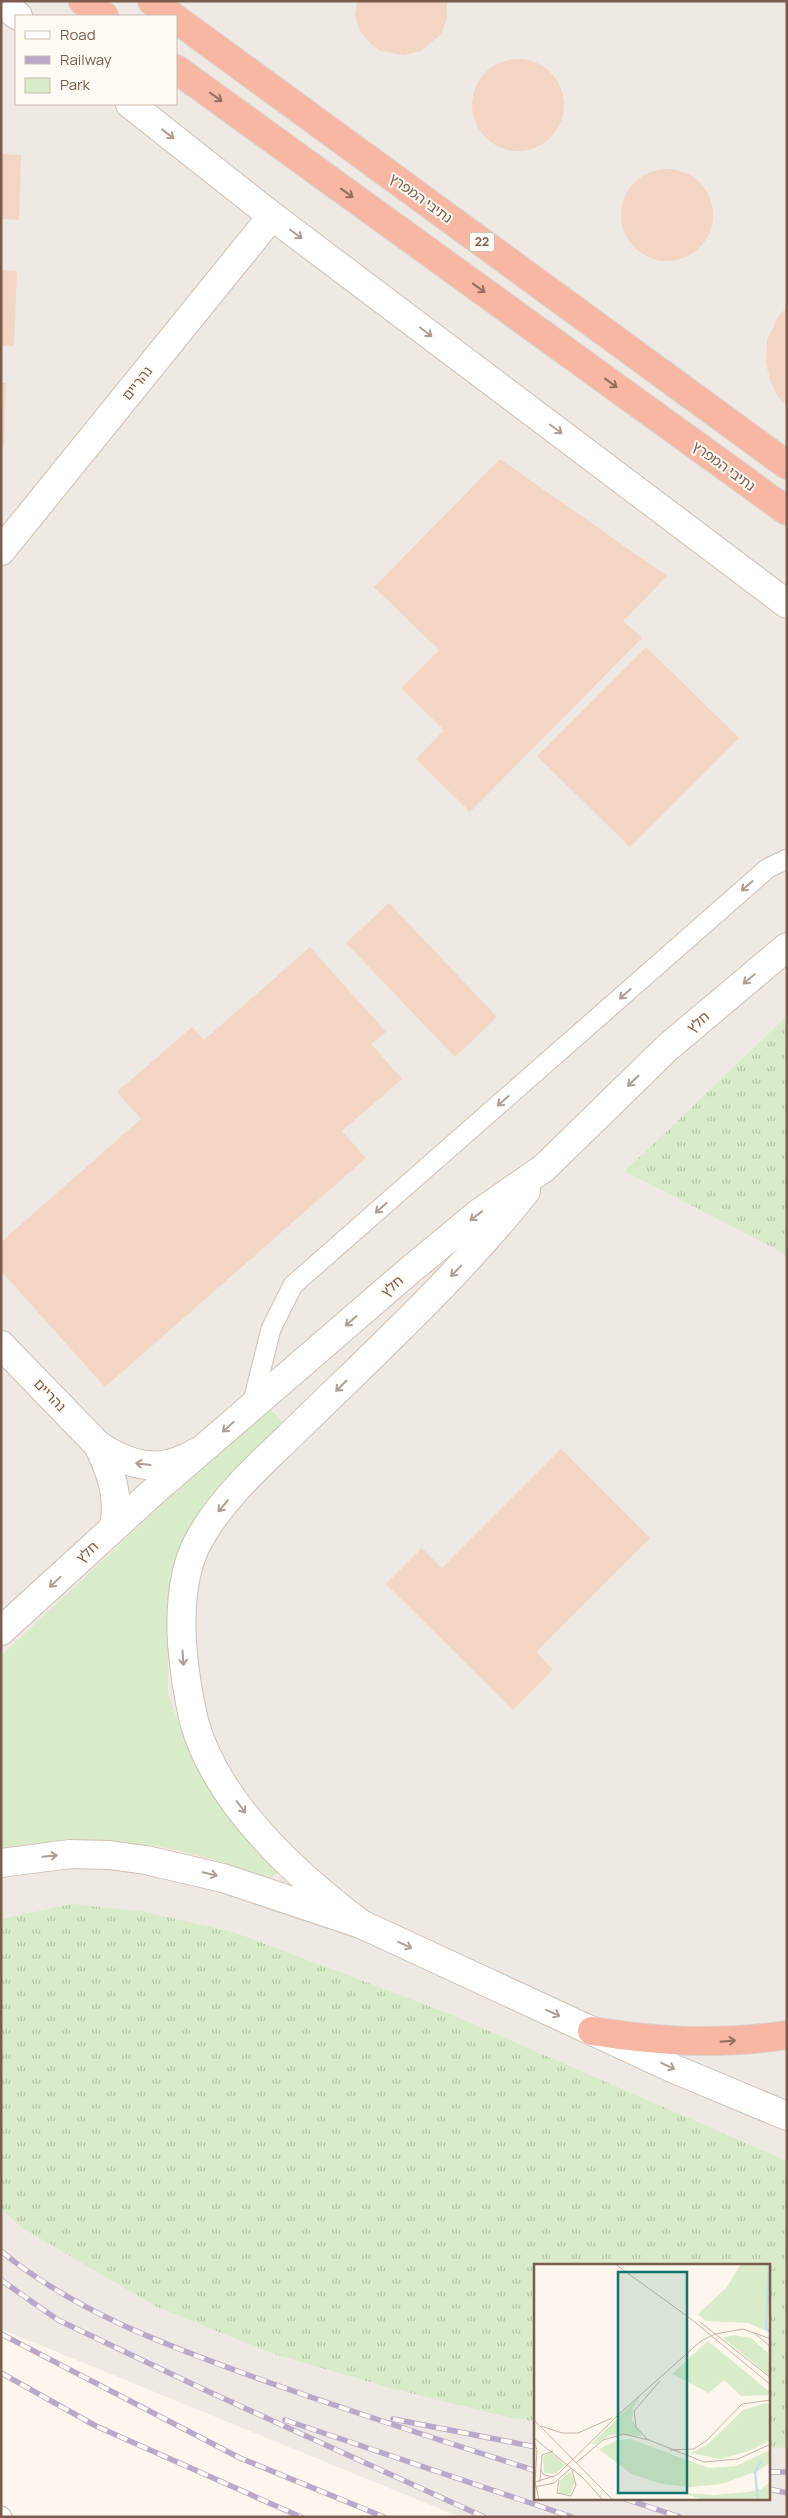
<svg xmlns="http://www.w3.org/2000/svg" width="788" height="2518" font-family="Manrope,'Noto Sans Hebrew',sans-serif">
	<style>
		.industrial { fill: #efe9e4; fill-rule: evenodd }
		.grass { fill: url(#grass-tufts) }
		.park { fill: #d8ecc9 }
		.building { fill: #f3d5c3 }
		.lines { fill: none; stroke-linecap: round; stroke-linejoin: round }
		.service-casing { stroke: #d1beb0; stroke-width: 21 }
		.minor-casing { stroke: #d1beb0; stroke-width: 30 }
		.tertiary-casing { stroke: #d1beb0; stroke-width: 30 }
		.motorway-casing { stroke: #dad1cd; stroke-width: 30 }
		.service { stroke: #fff; stroke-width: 19 }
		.minor { stroke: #fff; stroke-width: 28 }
		.tertiary { stroke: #fff; stroke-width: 28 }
		.motorway { stroke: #f7b7a3; stroke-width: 28 }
		.rail-casing { stroke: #b9a8c9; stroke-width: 5.5 }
		.rail { stroke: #fffaf3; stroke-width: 4; stroke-dasharray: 11; stroke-linecap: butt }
		.oneway { stroke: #936e5e }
		.oneway2 { stroke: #af9d94 }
		.labels { text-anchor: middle; stroke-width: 4; stroke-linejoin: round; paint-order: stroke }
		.shield { fill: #fffaf3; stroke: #a28b7f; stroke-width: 1 }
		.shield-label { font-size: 12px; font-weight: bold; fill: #7a5c4d }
		.street-label { font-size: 14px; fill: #7a5c4d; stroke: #fffaf3 }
		.inset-river { fill: none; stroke: #bfe3e8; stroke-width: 2.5 }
		.inset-road { fill: none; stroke: #c5b3a7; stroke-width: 1 }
		.view { fill: #0f766e; fill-opacity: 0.15; stroke: #0f766e; stroke-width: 2.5 }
		.inset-edge { fill: none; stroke: #7a5c4d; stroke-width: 2.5 }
	</style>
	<defs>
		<pattern id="grass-tufts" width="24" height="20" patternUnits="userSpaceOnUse" patternTransform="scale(1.25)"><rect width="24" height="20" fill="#d8ecc9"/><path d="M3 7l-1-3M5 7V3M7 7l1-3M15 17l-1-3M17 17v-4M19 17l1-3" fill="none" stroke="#b4c2a5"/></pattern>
	</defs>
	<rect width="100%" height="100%" fill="#fdf6ec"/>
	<path class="industrial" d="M1,1h786v2516h-327l-459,-188zM16,16h160v88h-160zM536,2266h233v233h-233z"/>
	<g class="grass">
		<path d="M787,1016v239l-162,-84z"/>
		<path d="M73,1904l73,8 90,21 214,81 337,147v287l-18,-1v-181h-233l-1,155 -23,-3 -122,-30 -119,-35 -114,-46 -133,-78 -23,-20v-290z"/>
	</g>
	<path class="park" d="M267,1406l16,16 -63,72 -43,64 -9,48v88l15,42 18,41 78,95 -10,7c-96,-38 -166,-47 -268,-31v-192z"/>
	<g class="building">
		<path d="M357,1h90v18l-6,15 -20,17 -17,4 -23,-4 -10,-7 -11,-13 -5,-15z"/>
		<circle cx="518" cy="105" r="46"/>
		<path d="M1,154l20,1 -2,65 -18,-1z"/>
		<circle cx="667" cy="215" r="46"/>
		<path d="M1,270l16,1 -3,75h-13z"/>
		<path d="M787,307v98l-9,-8 -8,-17 -4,-17 1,-23 11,-23z"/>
		<path d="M1,383h5l-2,64h-3z"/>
		<path d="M500,459l167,117 -44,45 19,17 -172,174 -54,-53 28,-29 -43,-42 38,-38 -65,-63z"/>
		<path d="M646,647l93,91 -109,109 -93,-91z"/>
		<path d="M389,903l108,114 -42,40 -109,-114z"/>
		<path d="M310,947l76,85 -15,12 31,35 -60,52 24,27 -261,229 -104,-116v-29l140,-123 -24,-27 75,-65 12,13z"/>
		<path d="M561,1449l89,89 -114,114 17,18 -40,40 -127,-126 36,-36 20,20z"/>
	</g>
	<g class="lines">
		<defs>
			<g id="service">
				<path d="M252,1405l19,-76 22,-44 475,-417 19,-9"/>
				<path d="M1,2516l1,1"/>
			</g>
			<g id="minor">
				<path d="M1,3l17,13"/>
				<path d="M130,104l142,112 515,388"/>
				<path d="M1,551l271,-335"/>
				<path d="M1,1345l97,100c33,22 63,29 99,7"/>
				<path d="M98,1445c13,27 22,52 16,82"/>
			</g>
			<g id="tertiary">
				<path d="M1,1631l152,-139 257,-222 69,-57 65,-45 124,-121 119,-100"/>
				<path d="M1,1863l69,-9 39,1 37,5 77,18 138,46 311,144 115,48"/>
				<path d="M361,1924c-65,-49 -145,-122 -167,-203 -6,-26 -10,-52 -12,-78 -2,-35 0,-74 18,-105 26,-46 69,-81 106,-118 74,-72 156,-148 220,-229"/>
			</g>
			<g id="motorway">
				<path d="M83,1l21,15"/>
				<path d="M152,1l20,15"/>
				<path d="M176,19l611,446"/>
				<path d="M176,69l611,442"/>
				<path d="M592,2031c71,11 124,14 195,4"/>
			</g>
		</defs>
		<use href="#service" class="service-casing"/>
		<use href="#minor" class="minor-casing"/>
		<use href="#tertiary" class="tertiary-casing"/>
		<use href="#motorway" class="motorway-casing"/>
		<use href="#service" class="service"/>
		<use href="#minor" class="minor"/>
		<use href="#tertiary" class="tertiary"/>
		<use href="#motorway" class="motorway"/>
		<defs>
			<g id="rail">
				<path d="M1,2251c73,60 162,93 250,125 94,34 189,64 285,95"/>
				<path d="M1,2280l57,40 147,70 279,127"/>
				<path d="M1,2334l239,124 144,59"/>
				<path d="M1,2373l95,53 205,91"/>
				<path d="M393,2419l143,28"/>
				<path d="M285,2420l287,97"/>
				<path d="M769,2472h18"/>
				<path d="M769,2489l18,4"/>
				<path d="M625,2499l55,18"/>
			</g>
		</defs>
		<use href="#rail" class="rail-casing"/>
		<use href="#rail" class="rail"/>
	</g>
	<defs><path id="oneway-shaft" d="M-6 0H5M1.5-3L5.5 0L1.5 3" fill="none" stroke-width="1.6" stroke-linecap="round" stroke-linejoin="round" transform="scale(1.25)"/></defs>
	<g class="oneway">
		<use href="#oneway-shaft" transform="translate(216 97) rotate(36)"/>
		<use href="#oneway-shaft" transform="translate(347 193) rotate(36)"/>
		<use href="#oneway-shaft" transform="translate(479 288) rotate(36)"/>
		<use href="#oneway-shaft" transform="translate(611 383) rotate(36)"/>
		<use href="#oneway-shaft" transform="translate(728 2041) rotate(-5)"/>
	</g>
	<g class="oneway2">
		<use href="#oneway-shaft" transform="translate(168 134) rotate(38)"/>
		<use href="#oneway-shaft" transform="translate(296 234) rotate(37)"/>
		<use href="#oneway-shaft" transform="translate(426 332) rotate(37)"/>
		<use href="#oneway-shaft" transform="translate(556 429) rotate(37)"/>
		<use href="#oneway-shaft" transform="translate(747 886) rotate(139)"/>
		<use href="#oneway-shaft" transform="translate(749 979) rotate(140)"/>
		<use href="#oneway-shaft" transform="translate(625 994) rotate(139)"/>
		<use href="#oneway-shaft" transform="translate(633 1081) rotate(136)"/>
		<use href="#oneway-shaft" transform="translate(503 1101) rotate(139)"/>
		<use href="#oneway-shaft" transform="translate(381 1208) rotate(139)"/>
		<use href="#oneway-shaft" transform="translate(476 1216) rotate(142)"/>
		<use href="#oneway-shaft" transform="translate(456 1271) rotate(134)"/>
		<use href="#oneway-shaft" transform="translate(351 1321) rotate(139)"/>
		<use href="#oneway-shaft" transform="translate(341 1386) rotate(135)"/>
		<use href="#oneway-shaft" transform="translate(228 1427) rotate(138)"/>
		<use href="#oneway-shaft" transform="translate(143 1464) rotate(-173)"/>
		<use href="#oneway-shaft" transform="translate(223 1506) rotate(130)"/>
		<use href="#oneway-shaft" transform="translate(55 1582) rotate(137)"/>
		<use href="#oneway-shaft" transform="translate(183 1658) rotate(86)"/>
		<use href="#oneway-shaft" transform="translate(241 1807) rotate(53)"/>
		<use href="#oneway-shaft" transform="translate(50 1856) rotate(-6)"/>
		<use href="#oneway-shaft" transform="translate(210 1874) rotate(13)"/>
		<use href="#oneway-shaft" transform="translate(405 1945) rotate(25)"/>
		<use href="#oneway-shaft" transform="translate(553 2013) rotate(25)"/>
		<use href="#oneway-shaft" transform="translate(668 2066) rotate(24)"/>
	</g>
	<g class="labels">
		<rect class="shield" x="469.5" y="232.5" width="25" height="19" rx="4"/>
		<g class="shield-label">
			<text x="482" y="246">22</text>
		</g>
		<g class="street-label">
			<text transform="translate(421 198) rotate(36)" y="5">נתיבי המפרץ</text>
			<text transform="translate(137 383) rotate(-51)" y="5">נהריים</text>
			<text transform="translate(724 466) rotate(36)" y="5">נתיבי המפרץ</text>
			<text transform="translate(698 1022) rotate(-40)" y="5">חלץ</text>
			<text transform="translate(392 1286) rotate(-41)" y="5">חלץ</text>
			<text transform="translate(50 1395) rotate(46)" y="5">נהריים</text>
			<text transform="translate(87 1552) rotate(-43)" y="5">חלץ</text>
		</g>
	</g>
	<g transform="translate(534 2264)">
		<rect width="236" height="236" fill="#fdf6ec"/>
		<path d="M207,0h29l-2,68 -20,-9 -42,-2 -8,-7 29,-27zM200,71l17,3 17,15 2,23 -47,-38zM174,77l62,51v3l-29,1 -17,-16 -15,13 -37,-19zM232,139l4,1v36l-21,11 -29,8 -30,-6 16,-7 37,-36zM96,175l79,29 27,-2 34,-16v13l-12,8 -37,13 -31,3 -28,-3 -31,-10 -32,-25 19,-9zM16,188l15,13 -10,9 -11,-1 -1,-16zM36,208l5,9 -5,13h-11l1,-13zM236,218v18h-67l-19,-7 29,2 34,-3 14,-3z" fill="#d8ecc9"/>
		<path d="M107,131l-8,13 -1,12 10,16 -32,-1 -16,10 -2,-2z" fill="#d8ecc9"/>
		<path class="inset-river" d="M235,0l-3,65 5,3M224,236l-3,-27 6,-12"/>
		<path class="inset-road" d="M81,0l76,55 80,66M166,58l71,56M219,68l18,15M0,156l79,80M7,162l21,7h16l34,-15M0,174l48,39 21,23M113,175l-11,-12 -2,-16 26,-30M0,177l3,9 -2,32M136,186l24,-1 13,-9 35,-36 29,-4M42,199l27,-23 21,-6 25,6 55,22 34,-3 33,-15M6,205l4,6 10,2M25,216l-2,13 14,3 5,-11 -4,-15M6,218l2,-27 11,-4M1,223l19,-4 17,-15M5,236l-4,-18 22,-7 61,-60 83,-74 14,-7 28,-5 28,10"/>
		<path class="view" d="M84,8h69v221h-69z"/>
		<rect width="236" height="236" class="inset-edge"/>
	</g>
	<rect width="788" height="2518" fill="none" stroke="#7a5c4d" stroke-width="5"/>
	<rect x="15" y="15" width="162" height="90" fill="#fffaf3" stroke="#cabbb1"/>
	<rect x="25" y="31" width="25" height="8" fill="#ffffff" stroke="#cabbb1"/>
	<text x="60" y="40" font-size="15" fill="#7a5c4d">Road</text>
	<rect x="25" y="56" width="25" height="8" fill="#b9a8c9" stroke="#cabbb1"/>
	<text x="60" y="65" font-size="15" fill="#7a5c4d">Railway</text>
	<rect x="25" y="78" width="25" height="15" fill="#d8ecc9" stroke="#cabbb1"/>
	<text x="60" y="90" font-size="15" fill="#7a5c4d">Park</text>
</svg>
